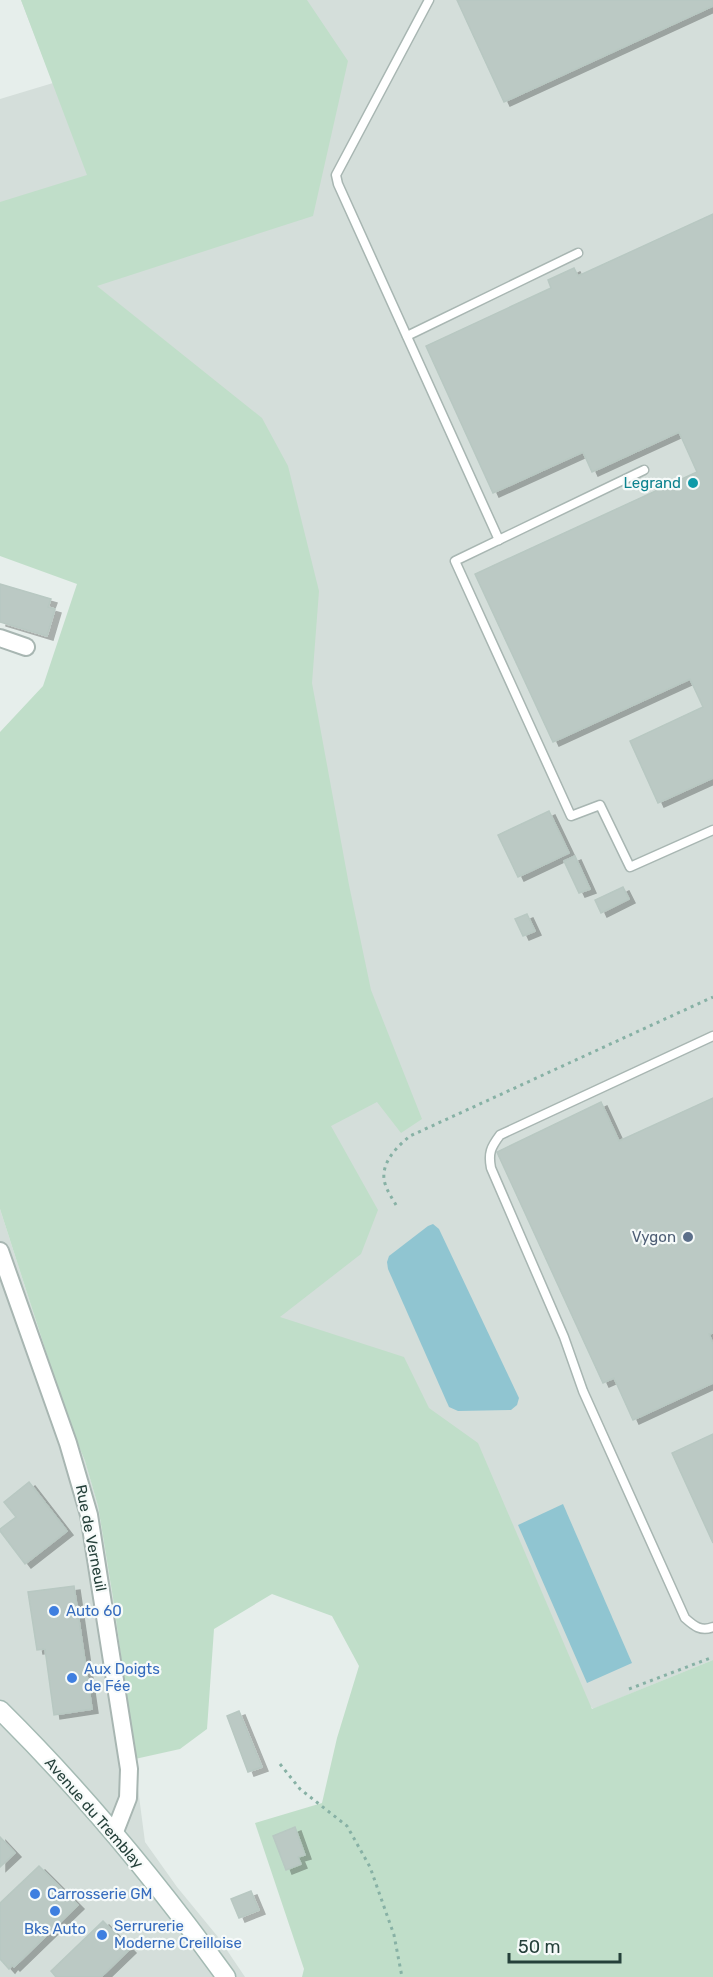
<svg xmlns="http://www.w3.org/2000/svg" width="713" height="1977" font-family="Rubik,sans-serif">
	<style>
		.built { fill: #d4deda }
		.green { fill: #c0dec9 }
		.water { fill: #90c5d1 }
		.building { fill: #bbc9c4; stroke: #b8c8c2; stroke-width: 1.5; filter: url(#shadow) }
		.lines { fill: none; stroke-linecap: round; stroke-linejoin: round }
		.service-casing { stroke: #a8b6b2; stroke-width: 11 }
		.minor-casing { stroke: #a8b6b2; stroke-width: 20 }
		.secondary-casing { stroke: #a4bab3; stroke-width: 21 }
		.path { stroke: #87b1a5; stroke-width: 3; stroke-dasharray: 3 4.5; stroke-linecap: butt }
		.service { stroke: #fff; stroke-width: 8 }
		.minor { stroke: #fff; stroke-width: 16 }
		.secondary { stroke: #fff; stroke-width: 18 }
		.culture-dot { fill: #0f9aa8; stroke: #f6faf9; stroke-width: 2 }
		.service-dot { fill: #5c6f8a; stroke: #f6faf9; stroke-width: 2 }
		.shop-dot { fill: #3f7fe0; stroke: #f6faf9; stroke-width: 2 }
		.labels { text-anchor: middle; stroke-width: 4.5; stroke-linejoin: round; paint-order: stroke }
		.culture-label { font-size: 15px; fill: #0d838f; stroke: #f6faf9; text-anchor: end }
		.service-label { font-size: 15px; fill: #4e5e75; stroke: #f6faf9; text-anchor: end }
		.street-label { font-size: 15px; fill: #25403a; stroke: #f6faf9 }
		.shop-label { font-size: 15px; fill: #366cbe; stroke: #f6faf9; text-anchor: start }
	</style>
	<defs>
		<filter id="shadow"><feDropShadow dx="6" dy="4" stdDeviation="0" flood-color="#0004"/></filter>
	</defs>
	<rect width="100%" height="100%" fill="#e6eeeb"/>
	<g class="built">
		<path d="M21,0h692v1660l-120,49 -331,-354 62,-481 -324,-641v-134l53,-16z"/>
		<path d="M0,1209l68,211 17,41 13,45 15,92 32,244 32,45 41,50 27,40h-245z"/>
	</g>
	<path class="green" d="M21,0h286l41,61 -35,155 -216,70 165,132 26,48 31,125 -7,92 37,202 22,105 51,129 -21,14 -24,-31 -46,24 47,84 -17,44 -81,63 124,40 25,51 49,35 114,266 121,-49v317h-411l2,-8 -49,-146 67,-20 15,-65 22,-72 -27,-50 -60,-22 -58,35 -7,100 -27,20 -45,10 -22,-161 -15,-92 -13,-45 -17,-41 -68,-211v-477l43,-46 34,-102 -77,-28v-354l87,-27z"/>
	<g class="water">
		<path d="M433,1224l6,5 80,169 -2,7 -6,5 -53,1 -9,-4 -61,-138 -1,-7 2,-6 39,-30z"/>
		<path d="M563,1504l69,159 -45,20 -69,-158z"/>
	</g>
	<g class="building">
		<path d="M457,0h256v6l-209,96z"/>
		<path d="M713,214v564l-55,25 -28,-62 73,-34 -13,-28 -137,63 -78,-168 222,-102 -18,-40 -87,40 -9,-20 -90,41 -67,-147 125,-58 -3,-8 26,-12 4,8z"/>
		<path d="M0,584l51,15 -3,8 7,2 -8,27 -47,-14z"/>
		<path d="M549,811l20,42 -51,24 -20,-42z"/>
		<path d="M575,856l15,33 -11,4 -15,-32z"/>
		<path d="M623,887l6,12 -28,14 -6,-13z"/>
		<path d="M527,914l8,17 -12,5 -8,-17z"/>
		<path d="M713,1098v235l-4,1 4,10v39l-80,37 -19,-42 -11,5 -106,-231 104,-50 18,39z"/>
		<path d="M713,1434v109l-41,-90z"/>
		<path d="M29,1482l38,49 -42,33 -25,-33v-2l16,-12 -12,-15z"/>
		<path d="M74,1586l18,123 -38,6 -9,-66 -8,1 -9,-58z"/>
		<path d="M239,1711l23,56 -14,5 -21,-56z"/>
		<path d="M295,1827l10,28 -7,2 3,7 -15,6 -13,-34z"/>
		<path d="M0,1837l15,16 -15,14z"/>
		<path d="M39,1866l39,39 -64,62 -2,-2 -3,4 -9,-10v-56z"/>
		<path d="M251,1891l8,19 -20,8 -8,-19z"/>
		<path d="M103,1921l27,28 -29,28h-45l-5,-6z"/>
	</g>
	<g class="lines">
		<defs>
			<g id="service">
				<path d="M429,0l-93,175 2,9 161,356"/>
				<path d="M407,336l171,-83"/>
				<path d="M644,470l-189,91 116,255 29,-11 30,62 83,-37"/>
				<path d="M713,1036l-213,99c-9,12 -12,18 -9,33l73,169 19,54 102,227c9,8 16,14 28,9"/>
			</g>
			<g id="minor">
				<path d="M0,638l26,9"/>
				<path d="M0,1251l68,192 21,72 40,254 -1,29 -14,36"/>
			</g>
			<path id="secondary" d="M0,1710c83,82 158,173 226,267"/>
		</defs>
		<use href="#service" class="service-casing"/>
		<use href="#minor" class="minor-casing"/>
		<use href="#secondary" class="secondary-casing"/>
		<g class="path">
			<path d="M396,1205c-4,-7 -11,-17 -12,-26 -2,-18 14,-33 26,-43l303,-139"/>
			<path d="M629,1689l84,-32"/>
			<path d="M280,1764l20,25 47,37 23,41 24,68 8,42"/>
		</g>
		<use href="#service" class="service"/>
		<use href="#minor" class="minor"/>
		<use href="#secondary" class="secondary"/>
	</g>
	<circle class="culture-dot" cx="693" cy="483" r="6"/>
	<circle class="service-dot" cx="688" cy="1237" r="6"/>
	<g class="shop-dot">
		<circle cx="54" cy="1611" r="6"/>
		<circle cx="72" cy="1678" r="6"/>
		<circle cx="35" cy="1894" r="6"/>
		<circle cx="55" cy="1911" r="6"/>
		<circle cx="102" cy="1935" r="6"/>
	</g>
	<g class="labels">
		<g class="culture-label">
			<text x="681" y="488">Legrand</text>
		</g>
		<g class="service-label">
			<text x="676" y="1242">Vygon</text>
		</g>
		<g class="street-label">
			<text transform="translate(91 1538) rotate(79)" y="5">Rue de Verneuil</text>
			<text transform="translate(94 1813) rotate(49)" y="5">Avenue du Tremblay</text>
		</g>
		<g class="shop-label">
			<text x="66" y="1616">Auto 60</text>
			<text x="84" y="1674">Aux Doigts<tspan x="84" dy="17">de Fée</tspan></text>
			<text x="47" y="1899">Carrosserie GM</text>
			<text x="114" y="1931">Serrurerie<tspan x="114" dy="17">Moderne Creilloise</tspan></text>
			<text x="55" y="1934" text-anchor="middle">Bks Auto</text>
		</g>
	</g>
	<path d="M509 1953v9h111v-9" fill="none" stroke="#25403a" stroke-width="3"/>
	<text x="518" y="1953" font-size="18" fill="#25403a" stroke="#f6faf9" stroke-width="4.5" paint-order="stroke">50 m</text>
</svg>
